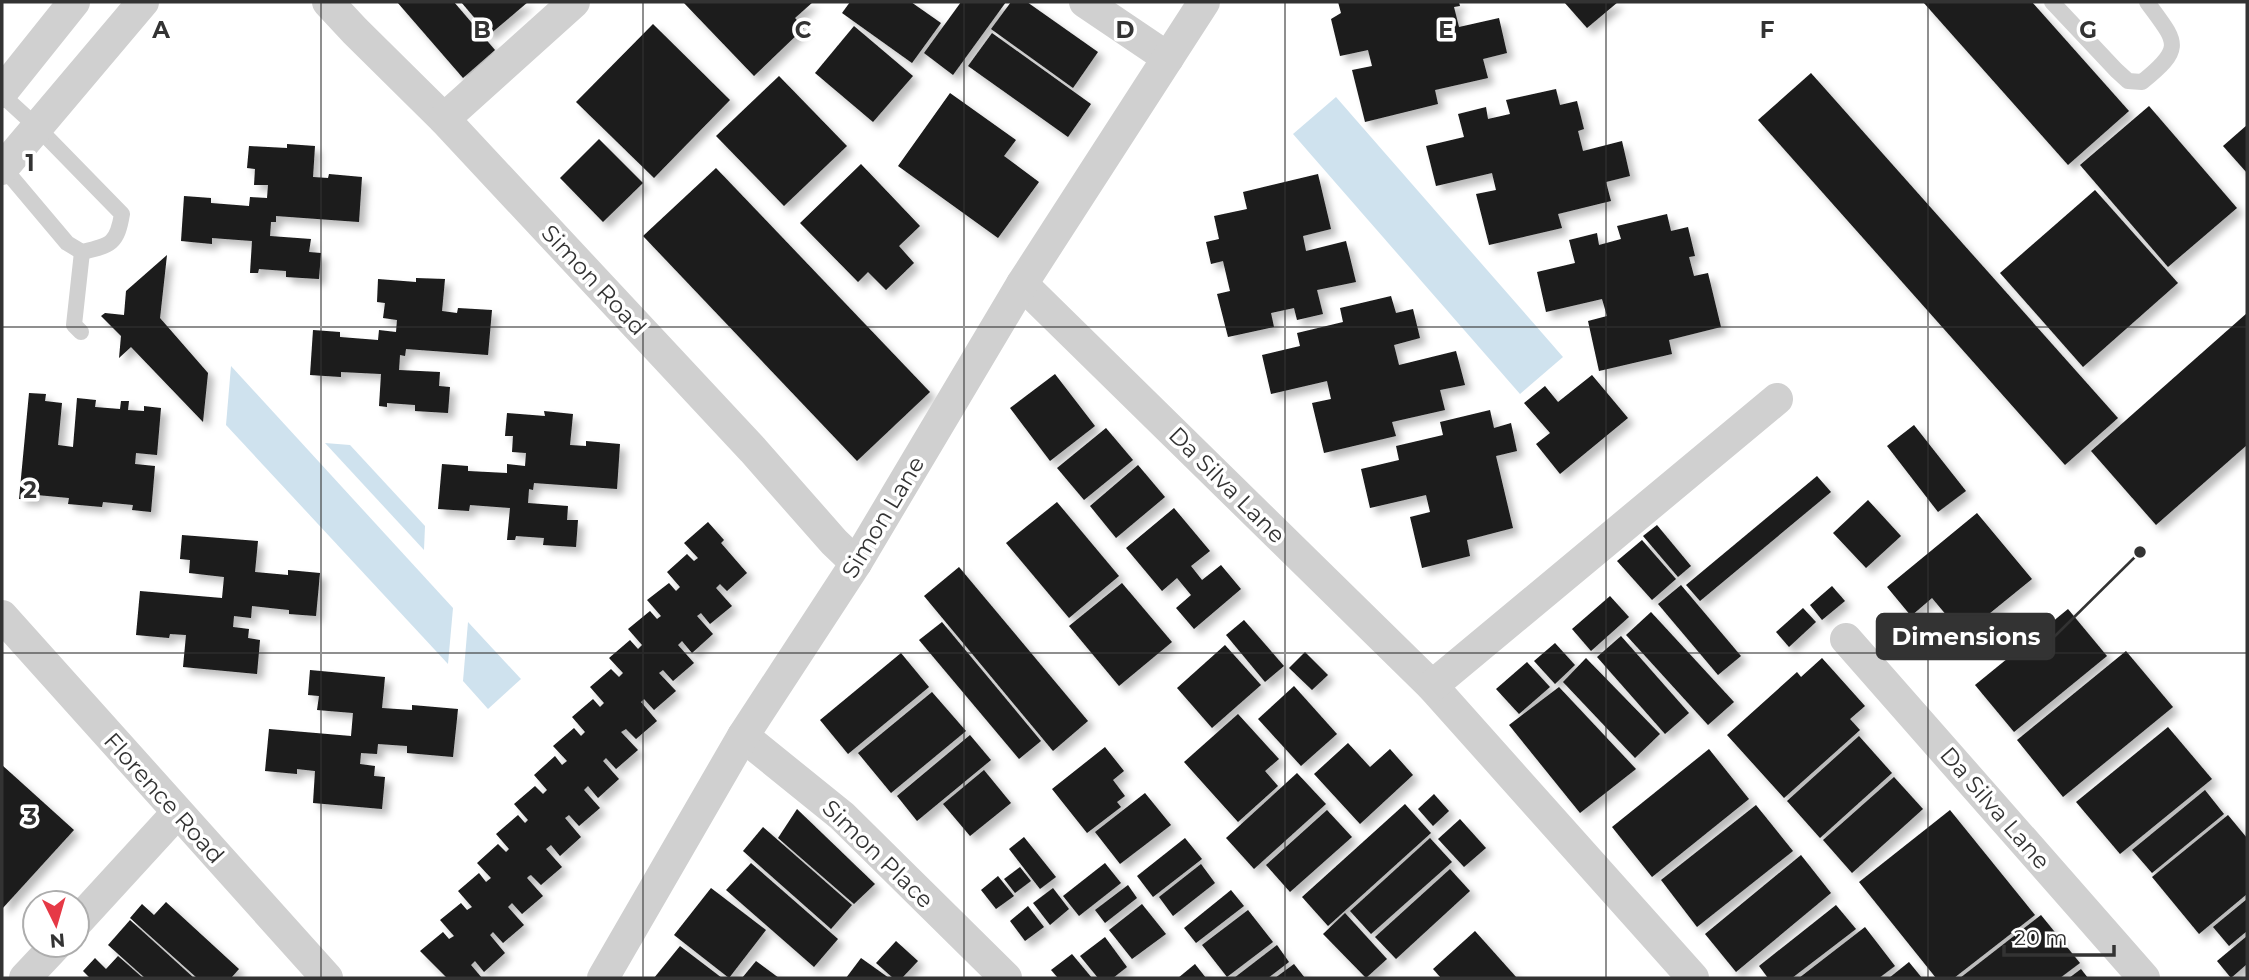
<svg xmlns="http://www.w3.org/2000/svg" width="2249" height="980" font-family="Montserrat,sans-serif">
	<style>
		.water { fill: #cfe2ee }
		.building { fill: #1a1a1a; filter: url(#shadow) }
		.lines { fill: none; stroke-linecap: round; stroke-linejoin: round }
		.service { stroke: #d0d0d0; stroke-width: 16 }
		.minor { stroke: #d0d0d0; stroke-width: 32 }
		.grid { fill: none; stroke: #333; stroke-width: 2; stroke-opacity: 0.55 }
		.labels { text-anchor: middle; stroke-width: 7; stroke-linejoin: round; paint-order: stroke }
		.street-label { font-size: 23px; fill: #333; stroke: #fff }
		.grid-label { font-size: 23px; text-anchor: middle; font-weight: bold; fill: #333; stroke: #fff; stroke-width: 7; stroke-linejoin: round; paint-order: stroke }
		.leader { fill: none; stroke: #333; stroke-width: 2.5 }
		.callout-dot { fill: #333; stroke: #fff; stroke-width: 2.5 }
		.callout { fill: #333; stroke: #333; stroke-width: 2.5 }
		.callout-label { font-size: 24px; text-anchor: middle; font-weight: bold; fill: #fff }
	</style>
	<defs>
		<filter id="shadow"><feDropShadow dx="6" dy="6" stdDeviation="3.5" flood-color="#0004"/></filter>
	</defs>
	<rect width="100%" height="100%" fill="#fff"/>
	<g class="water">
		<path d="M1336,97l227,260 -43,37 -227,-260z"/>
		<path d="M231,366l222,242 -5,56 -222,-239z"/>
		<path d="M325,443l25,2 75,81 -1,24z"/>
		<path d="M468,622l53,57 -33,30 -25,-28z"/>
	</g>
	<g class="building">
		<path d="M397,2h57l41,48 -32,28z"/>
		<path d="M461,2h67l-39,33z"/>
		<path d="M683,2h130l-18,16 9,10 -50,48z"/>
		<path d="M850,2h61l30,21 -29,40 -70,-50z"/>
		<path d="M961,2h45l-53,73 -29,-22z"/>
		<path d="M1011,2h16l71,50 -25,36 -82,-59z"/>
		<path d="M1338,2h121l1,4 -6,1 5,20 40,-9 8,35 -24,6 5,19 -53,12 3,14 -73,18 -13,-52 20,-4 -4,-16 -28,6 -9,-37 10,-6z"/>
		<path d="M1564,2h54l-31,26z"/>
		<path d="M1923,2h109l97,109 -61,54z"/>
		<path d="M653,24l77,76 -76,78 -78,-76z"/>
		<path d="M854,26l59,50 -40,46 -58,-49z"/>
		<path d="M992,33l99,71 -23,33 -100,-71z"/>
		<path d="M1811,73l307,345 -53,47 -307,-345z"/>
		<path d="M779,76l68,70 -63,60 -68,-70z"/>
		<path d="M1556,89l4,16 17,-4 7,28 -6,2 5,20 39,-10 8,35 -24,6 5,19 -53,13 4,14 -73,17 -13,-51 20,-4 -4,-17 -56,13 -10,-40 38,-9 -6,-23 28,-7 2,12 22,-5 -4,-14z"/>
		<path d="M950,93l66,47 -12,16 35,26 -41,56 -100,-72z"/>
		<path d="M2149,106l88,102 -69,59 -88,-102z"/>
		<path d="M2247,125v48l-24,-27z"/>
		<path d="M599,139l44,44 -40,39 -43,-44z"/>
		<path d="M287,144l28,2 -2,31 15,1 1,-4 33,3 -3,45 -83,-6v6h-5l-1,14 41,3 -2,13 12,1 -2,26 -33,-2v-6l-27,-2 -1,4h-8l2,-32 -40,-3v6l-31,-3 3,-45 27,2v5l38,3 1,-9 17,1 1,-13h-14l1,-16 -8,-1 2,-22 38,2z"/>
		<path d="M861,164l59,62 -21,20 15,17 -28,27 -18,-18 -10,10 -58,-59z"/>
		<path d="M716,168l214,224 -73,69 -214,-225z"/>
		<path d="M1318,174l13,55 -28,7 3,15 40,-10 10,41 -39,8 6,24 -26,6 -3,-12 -23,5 3,14 -46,10 -11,-43 13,-3 -7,-30 -12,3 -5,-22 13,-3 -5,-23 33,-7 -4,-17z"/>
		<path d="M2095,190l83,93 -95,84 -83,-94z"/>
		<path d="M1667,214l4,17 17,-4 7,29 -6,1 5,19 14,-3 13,54 -52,13 3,14 -73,17 -11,-50 19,-5 -5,-17 -56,13 -9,-40 38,-9 -6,-23 28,-7 2,12 22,-6 -4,-13z"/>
		<path d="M167,255l-7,63 48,55 -5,49 -72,-75 -12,11 2,-22 -20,-20 4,-3 19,2 2,-24z"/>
		<path d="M416,278l29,1 -3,32 15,2 1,-5 34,2 -4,45 -82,-6 -1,7 -5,-1 -1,15 41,2 -1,14 11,1 -2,26 -33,-2v-6l-28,-2v4l-8,-1 2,-32 -40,-2v5l-31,-2 3,-45 27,2v5l38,3 1,-10 17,2 1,-12 -14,-2 2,-15 -8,-1 1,-23 38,3z"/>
		<path d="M1391,296l5,17 17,-4 7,29 -26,7 5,20 57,-14 9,34 -25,5 5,20 -53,12 4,14 -72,17 -12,-50 19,-4 -4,-18 -56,13 -9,-39 38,-9 -3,-13 46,-11 -3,-14z"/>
		<path d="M2247,313v132l-91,80 -65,-74z"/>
		<path d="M1055,374l40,52 -45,35 -40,-53z"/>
		<path d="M1592,375l36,43 -68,56 -24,-30 14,-11 -26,-30 21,-17 13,16z"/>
		<path d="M29,393l17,1 -1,7 17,2 -4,42 15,2 4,-49 19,2 -1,7 25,2 1,-8h8l-1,9 16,1v-5l17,2 -4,47 -21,-2 -1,11 20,2 -4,46 -19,-2 1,-5 -30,-3 -1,5 -34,-3 1,-6 -32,-3v5l-18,-1z"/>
		<path d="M1490,410l4,18 17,-5 6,28 -21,5 17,72 -46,12 3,16 -48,12 -12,-51 20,-5 -4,-17 -56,13 -9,-39 38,-9 -3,-14 47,-11 -3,-13z"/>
		<path d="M544,411l29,3 -3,31 16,1v-5l34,3 -3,45 -83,-6 -1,7 -4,-1 -1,14 40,3 -1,14h11l-2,27 -33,-2 1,-7 -28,-2 -1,4h-8l3,-32 -40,-3 -1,6 -31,-2 4,-45 26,2v5l39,2v-9l18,2 1,-13 -14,-1 1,-16h-8l2,-23 38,3z"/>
		<path d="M1914,425l52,66 -28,21 -51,-66z"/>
		<path d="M1106,428l27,32 -49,40 -27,-32z"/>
		<path d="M1138,465l27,32 -49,41 -26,-32z"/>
		<path d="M1817,476l14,16 -131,109 -14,-16z"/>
		<path d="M1868,500l33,36 -35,32 -33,-35z"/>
		<path d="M1057,502l62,74 -50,42 -63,-75z"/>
		<path d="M1174,508l36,43 -19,15 11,14 19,-15 20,24 -47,40 -18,-21 15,-13 -14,-17 -15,13 -36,-43z"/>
		<path d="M1977,513l55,66 -69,56 -31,-37 -21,18 -24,-29z"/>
		<path d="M708,522l16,18 -3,3 26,30 -20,18 -7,-7 -4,4 16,18 -22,18 -9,-11 -4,3 16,18 -21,19 -10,-12 -4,4 16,18 -21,18 -10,-11 -4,3 17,18 -22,19 -10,-11 -3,3 16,19 -21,18 -10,-10 -5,3 17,18 -22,19 -10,-11 -3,3 16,18 -21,19 -10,-12 -4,4 16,18 -21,18 -10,-11 -4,3 16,19 -21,19 -9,-11 -5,4 16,18 -21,18 -10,-10 -2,1 -2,2 16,18 -21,18 -10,-11 -4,4 16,18 -21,18 -10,-11 -3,3 15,18 -21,19 -9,-11 -4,4 11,13h-35l-27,-27 23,-19 6,7 5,-3 -14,-16 21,-17 6,7 5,-3 -14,-16 21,-18 7,9 5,-4 -14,-15 21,-19 8,8 3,-3 -13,-15 22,-19 7,8 3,-3 -14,-16 21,-18 8,8 4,-4 -13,-15 21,-19 7,9 5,-4 -14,-15 21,-18 7,8 4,-4 -13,-15 21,-18 7,8 4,-4 -14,-16 21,-18 8,8 4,-4 -14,-15 21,-18 8,9 4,-4 -14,-16 22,-18 7,8 4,-3 -14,-16 22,-17 7,8 4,-4 -13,-15 20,-18 7,7 4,-3 -14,-15z"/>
		<path d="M1657,525l34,41 -13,11 -35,-41z"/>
		<path d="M182,535l76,6 -3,31 33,3v-5l32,3 -4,43 -27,-2v-4l-37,-4 -1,12 -17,-2 -1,11 16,2 -1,9 12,2 -3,34 -74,-7 3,-32 -16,-1 -1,4 -33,-3 4,-44 82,7 2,-21 -35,-4 1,-13 -10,-1z"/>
		<path d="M1642,540l34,39 -24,21 -35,-39z"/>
		<path d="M959,567l129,154 -35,30 -129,-155z"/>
		<path d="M1122,583l50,59 -53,44 -50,-60z"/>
		<path d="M1681,585l60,71 -23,19 -60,-71z"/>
		<path d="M1832,586l13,15 -23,19 -12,-15z"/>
		<path d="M1610,596l19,21 -38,34 -19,-22z"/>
		<path d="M1803,608l13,14 -27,25 -13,-15z"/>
		<path d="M2068,609l39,47 -93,76 -39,-47z"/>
		<path d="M1651,612l83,90 -26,23 -82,-90z"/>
		<path d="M1244,620l40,46 -19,16 -39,-47z"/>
		<path d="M942,622l99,119 -22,18 -100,-119z"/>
		<path d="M1621,636l68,77 -24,21 -68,-77z"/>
		<path d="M1555,643l20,22 -20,19 -21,-23z"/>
		<path d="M1225,645l36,40 -49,43 -35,-40z"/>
		<path d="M2126,651l47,56 -110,90 -46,-57z"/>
		<path d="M1305,652l23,23 -16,15 -23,-22z"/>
		<path d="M901,653l28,34 -81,67 -28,-34z"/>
		<path d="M1586,658l74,76 -25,24 -72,-76z"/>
		<path d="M1822,658l43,48 -15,13 10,11 -76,68 -57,-63 70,-63 4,5z"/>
		<path d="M1527,662l23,25 -31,27 -23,-25z"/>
		<path d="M310,670l75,7 -3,31 30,2v-5l46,4 -5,48 -46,-4v-7l-29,-2 -1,10 -16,-1 -1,11 15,2 -1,10 11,1 -3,32 -69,-6 2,-32 -18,-2v5l-32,-3 4,-42 82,7 2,-23 -36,-3 2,-14 -11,-1z"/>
		<path d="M1294,686l43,48 -36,32 -43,-47z"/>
		<path d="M1559,687l77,82 -56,44 -71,-88z"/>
		<path d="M932,692l34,39 -75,62 -33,-40z"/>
		<path d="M1238,714l41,45 -14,12 13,15 -40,36 -54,-60z"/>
		<path d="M2168,727l44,52 -92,75 -44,-52z"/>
		<path d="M970,735l21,25 -74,61 -20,-25z"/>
		<path d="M1859,736l33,37 -72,65 -33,-37z"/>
		<path d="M1348,743l22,24 20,-18 23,26 -53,49 -46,-50z"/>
		<path d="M1105,747l19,24 -11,9 12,16 -8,6 4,5 -34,26 -35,-44z"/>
		<path d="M1709,749l40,50 -97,78 -40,-50z"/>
		<path d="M2,765l72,65 -72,79z"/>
		<path d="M984,770l27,33 -41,33 -27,-32z"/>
		<path d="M1297,773l29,31 -72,65 -28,-31z"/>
		<path d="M1894,777l29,32 -71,64 -29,-33z"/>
		<path d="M2205,790l19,24 -72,59 -20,-23z"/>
		<path d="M1145,793l26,32 -51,39 -25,-32z"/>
		<path d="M1434,794l15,17 -16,15 -15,-17z"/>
		<path d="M1405,804l26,29 -103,93 -26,-29z"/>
		<path d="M1756,805l37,46 -96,76 -36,-47z"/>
		<path d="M797,809l78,75 -21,20 -76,-66z"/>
		<path d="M1327,810l25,27 -62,55 -24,-27z"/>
		<path d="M1950,810l85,105 -81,63h-18l-77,-96z"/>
		<path d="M2228,815l19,23v56l-48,40 -47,-57z"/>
		<path d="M1460,819l26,29 -22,19 -26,-28z"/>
		<path d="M763,827l89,78 -21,24 -88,-78z"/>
		<path d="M1024,837l32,40 -16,12 -31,-40z"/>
		<path d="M1185,838l17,21 -49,38 -16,-21z"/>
		<path d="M1430,838l22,24 -81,72 -21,-23z"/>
		<path d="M1801,855l30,38 -95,79 -31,-38z"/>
		<path d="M751,863l87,76 -24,28 -88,-77z"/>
		<path d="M1105,863l16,20 -42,33 -16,-20z"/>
		<path d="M1201,864l14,19 -42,33 -14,-19z"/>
		<path d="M1020,867l11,14 -16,12 -11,-14z"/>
		<path d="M1450,869l20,22 -74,68 -21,-22z"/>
		<path d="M998,876l16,20 -18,13 -15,-19z"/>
		<path d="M1128,885l9,13 -32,25 -10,-13z"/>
		<path d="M711,888l55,42 -37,48 -55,-43z"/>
		<path d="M1053,888l16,21 -19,16 -17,-22z"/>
		<path d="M1231,890l13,16 -48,37 -12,-15z"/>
		<path d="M2247,899v32l-18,15 -16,-19z"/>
		<path d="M166,902l73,67 -8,9h-34l-67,-60 12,-14 12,11z"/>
		<path d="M1142,904l24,30 -34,25 -23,-29z"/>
		<path d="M1836,905l20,24 -64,49h-24l-9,-12z"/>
		<path d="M1028,906l16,21 -19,14 -15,-20z"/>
		<path d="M1248,910l25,32 -46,35 -25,-32z"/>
		<path d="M1345,913l42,46 -21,19 -43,-44z"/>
		<path d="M2041,915l39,48 -20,15h-100z"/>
		<path d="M130,920l64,58h-49l-37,-33z"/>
		<path d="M1865,927l30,39 -16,12h-80z"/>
		<path d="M1475,931l42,47h-76l-8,-9z"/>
		<path d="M2247,936v28l-16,14 -14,-17z"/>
		<path d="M1105,937l22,30 -14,11h-15l-18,-22z"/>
		<path d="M896,941l22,20 -16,17h-9l-17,-15z"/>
		<path d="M1277,945l12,17 -21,16h-34z"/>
		<path d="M680,946l42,32h-68z"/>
		<path d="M1072,954l20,24h-34l-7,-8z"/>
		<path d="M118,956l25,22h-53l-7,-7 12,-13 11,11z"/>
		<path d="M861,958l28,20h-43z"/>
		<path d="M756,961l23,17h-37z"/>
		<path d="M1909,962l13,16h-33z"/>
		<path d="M1195,964l11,14h-28z"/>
		<path d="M1294,964l11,14h-30z"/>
		<path d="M2081,969l7,9h-19z"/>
	</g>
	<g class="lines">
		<g class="service">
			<path d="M2052,2l64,68 12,11 14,1c44,-35 34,-40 5,-80"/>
			<path d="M2,95l35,32 85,87c-5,30 -11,31 -40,38l-15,-9 -65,-77"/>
			<path d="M81,332l-7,-7 8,-73"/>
		</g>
		<g class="minor">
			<path d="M328,2l27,29 89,88 309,331 81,92 22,21"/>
			<path d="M1085,2l83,56"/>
			<path d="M2,92l72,-90"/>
			<path d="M444,119l130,-117"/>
			<path d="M2,169l141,-167"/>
			<path d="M1022,284l410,402 261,292"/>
			<path d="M2,616l325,362"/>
			<path d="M1846,639l298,339"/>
			<path d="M1432,686l345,-287"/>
			<path d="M743,736l99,80 164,162"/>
			<path d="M77,922l100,-109"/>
			<path d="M25,978l31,-33"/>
			<path d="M603,978l140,-242 113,-173 166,-279 182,-282"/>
		</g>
	</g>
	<path class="grid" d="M321,2v976M643,2v976M964,2v976M1285,2v976M1606,2v976M1928,2v976M2,327h2245M2,653h2245"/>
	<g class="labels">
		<g class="street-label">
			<text transform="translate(594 280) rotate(47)" y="8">Simon Road</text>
			<text transform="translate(1227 485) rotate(45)" y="8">Da Silva Lane</text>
			<text transform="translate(883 517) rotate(-59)" y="8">Simon Lane</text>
			<text transform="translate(164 798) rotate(48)" y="8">Florence Road</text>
			<text transform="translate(1995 808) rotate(49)" y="8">Da Silva Lane</text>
			<text transform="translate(878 854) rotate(44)" y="8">Simon Place</text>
		</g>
	</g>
	<g class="grid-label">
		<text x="161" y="38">A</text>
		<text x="482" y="38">B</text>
		<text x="803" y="38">C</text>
		<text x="1125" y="38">D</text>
		<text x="1446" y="38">E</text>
		<text x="1767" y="38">F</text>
		<text x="2088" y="38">G</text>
		<text x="30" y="171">1</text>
		<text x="30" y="498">2</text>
		<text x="30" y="825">3</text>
	</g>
	<path class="leader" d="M2140 552L2054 637"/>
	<circle class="callout-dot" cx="2140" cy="552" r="7"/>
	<rect class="callout" x="1877" y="614" width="177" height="45" rx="7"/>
	<g class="callout-label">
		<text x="1966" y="645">Dimensions</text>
	</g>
	<rect width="2249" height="980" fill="none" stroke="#333333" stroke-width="7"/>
	<g transform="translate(56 924) rotate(175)"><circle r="33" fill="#ffffff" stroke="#adadad" stroke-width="2"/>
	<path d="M0-5L12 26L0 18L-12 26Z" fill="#e63946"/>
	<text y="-10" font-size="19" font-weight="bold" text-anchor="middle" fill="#333333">N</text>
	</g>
	<path d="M2004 945v10h110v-10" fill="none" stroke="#333333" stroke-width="3.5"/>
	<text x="2014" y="945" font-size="21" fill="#333333" stroke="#ffffff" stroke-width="5" paint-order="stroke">20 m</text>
</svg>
